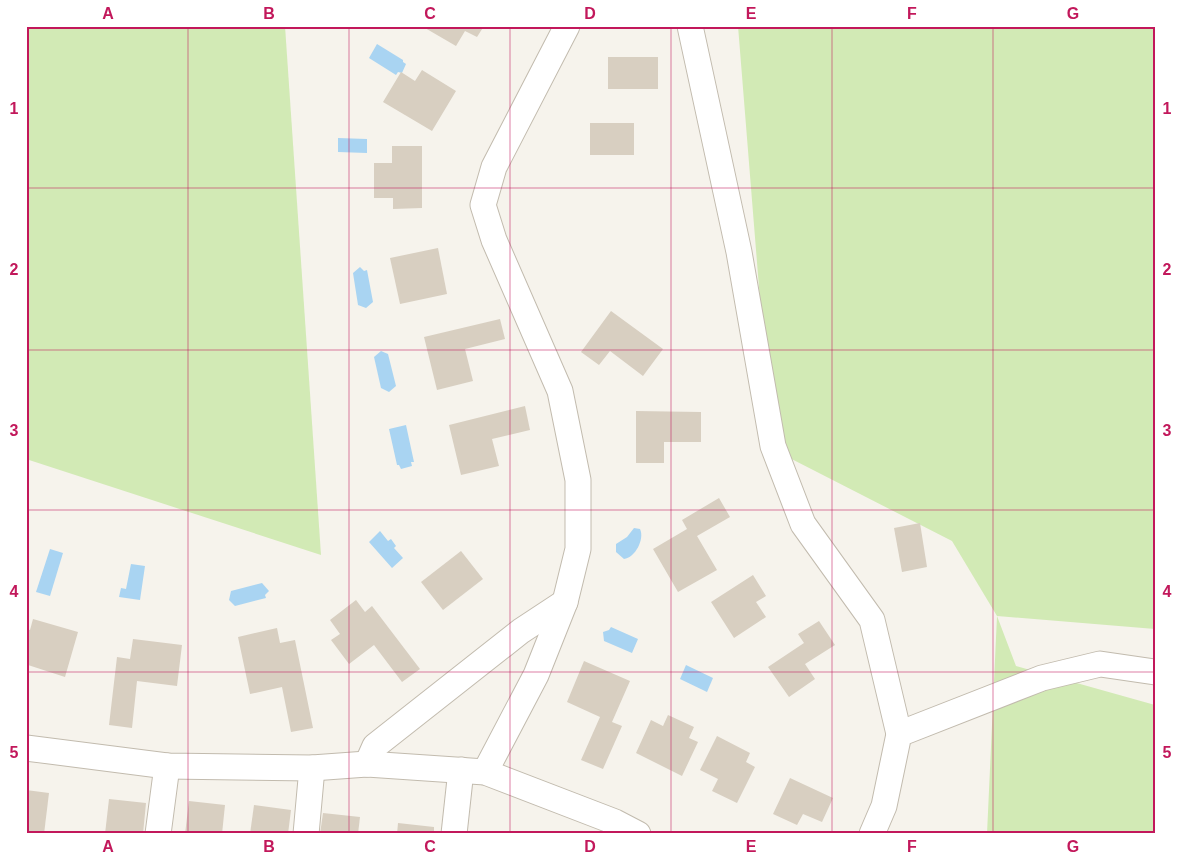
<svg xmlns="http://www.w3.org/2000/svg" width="1181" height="860" font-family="Helvetica,sans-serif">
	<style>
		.green { fill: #d2eab5 }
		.water { fill: #a9d4f2 }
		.building { fill: #d8cfc1 }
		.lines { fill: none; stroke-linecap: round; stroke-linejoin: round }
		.minor-casing { stroke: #c2bbae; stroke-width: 27 }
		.minor { stroke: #fff; stroke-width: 25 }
		.grid { fill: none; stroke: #c2185b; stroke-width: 1; stroke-opacity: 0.55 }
		.neatline { fill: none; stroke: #c2185b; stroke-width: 2 }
		.grid-label { font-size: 16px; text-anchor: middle; font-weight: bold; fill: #c2185b }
	</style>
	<rect width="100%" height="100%" fill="#f6f3ec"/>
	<g class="green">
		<path d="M26,26h259l36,529 -295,-96z"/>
		<path d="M738,26h417v603l-158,-13 19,50 139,39v129h-168l10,-218 -45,-75 -180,-92z"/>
	</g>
	<g class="water">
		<path d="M377,44l26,16v2l3,2 -4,9 -4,-1 -2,3 -27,-17z"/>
		<path d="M338,138l29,1v14l-29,-1z"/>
		<path d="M360,267l4,4 3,-1 6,32 -7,6 -8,-3 -5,-32z"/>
		<path d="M381,351l7,3 8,32 -7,6 -8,-4 -7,-31z"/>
		<path d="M406,425l8,37h-3l1,4 -11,3 -2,-4h-2l-8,-36z"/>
		<path d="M634,528l6,1c5,10 -5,29 -16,30l-8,-7v-8l11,-7z"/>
		<path d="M380,531l8,10 3,-2 5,7 -2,2 9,10 -11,10 -23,-26z"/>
		<path d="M50,549l13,4 -13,43 -14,-4z"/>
		<path d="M131,564l14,2 -5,34 -21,-3 2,-9 5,1z"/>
		<path d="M262,583l7,8 -4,4 1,3 -31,8 -6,-6 2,-9z"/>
		<path d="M611,627l27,12 -6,14 -28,-12 -1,-9 6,-2z"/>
		<path d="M686,665l27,13 -6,14 -27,-13z"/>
	</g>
	<g class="building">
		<path d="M427,26h57l-7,11 -12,-6 -9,15 -31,-18z"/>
		<rect x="608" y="57" width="50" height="32"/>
		<path d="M422,70l34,21 -24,40 -49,-29 18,-30 14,9z"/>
		<rect x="590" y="123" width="44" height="32"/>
		<path d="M392,146h30v62l-29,1v-11h-19v-35h18z"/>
		<path d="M438,248l9,46 -47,10 -10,-46z"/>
		<path d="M611,311l52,38 -20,27 -33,-25 -11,14 -18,-13z"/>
		<path d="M500,319l5,20 -40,10 8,32 -36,9 -13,-53z"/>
		<path d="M525,406l5,24 -38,9 7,27 -38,9 -12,-50z"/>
		<path d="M636,411l65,1v30h-37v21h-28z"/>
		<path d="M719,498l11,19 -33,19 20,34 -39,22 -25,-43 34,-20 -5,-9z"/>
		<path d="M920,523l7,44 -25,5 -8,-44z"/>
		<path d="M461,551l22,28 -40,31 -22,-28z"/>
		<path d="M753,575l13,21 -10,6 10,15 -32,21 -23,-36z"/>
		<path d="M356,600l9,12 7,-6 48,63 -18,13 -28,-37 -25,19 -18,-24 9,-6 -10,-14z"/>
		<path d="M33,619l45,13 -13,45 -37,-12 -2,5v-41l4,1z"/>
		<path d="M819,621l16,24 -30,19 10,15 -26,18 -21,-30 36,-24 -6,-9z"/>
		<path d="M277,628l3,15 15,-3 18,88 -22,4 -9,-45 -32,7 -12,-57z"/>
		<path d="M133,639l49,6 -5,41 -40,-5 -5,47 -23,-3 8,-68 13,2z"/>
		<path d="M584,661l46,20 -18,41 10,4 -19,43 -22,-9 19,-43 -33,-15z"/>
		<path d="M668,715l26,12 -5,11 9,4 -16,34 -46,-23 15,-33 12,6z"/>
		<path d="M717,736l33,17 -4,9 9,5 -18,36 -25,-12 6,-12 -18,-9z"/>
		<path d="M790,778l43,20 -11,24 -19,-8 -6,11 -24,-11z"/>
		<path d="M26,790l23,3 -5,41h-18z"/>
		<path d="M109,799l37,4 -3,31h-38z"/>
		<path d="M189,801l36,4 -3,29h-37z"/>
		<path d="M254,805l37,5 -3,24h-38z"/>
		<path d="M323,813l37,4 -2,17h-38z"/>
		<path d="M398,823l36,4v7h-37z"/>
	</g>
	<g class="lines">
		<defs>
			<g id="minor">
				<path d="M690,26l49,226 34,194 30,78 69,96 27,114"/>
				<path d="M26,748l141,18 145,2 55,-4 118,8 130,50 23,12"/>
				<path d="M367,764l8,-18 146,-115 44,-29"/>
				<path d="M485,772l51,-97 29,-73 13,-53v-69l-18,-89 -66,-151 -11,-35 11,-38 73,-141"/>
				<path d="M158,834l9,-68"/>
				<path d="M306,834l6,-66"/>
				<path d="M454,834l7,-64"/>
				<path d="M872,834l12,-28 15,-72 143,-56 58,-14 55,8"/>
			</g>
		</defs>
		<use href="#minor" class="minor-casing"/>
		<use href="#minor" class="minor"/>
	</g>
	<path class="grid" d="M188,26v808M349,26v808M510,26v808M671,26v808M832,26v808M993,26v808M26,188h1129M26,350h1129M26,510h1129M26,672h1129"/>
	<rect width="1181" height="860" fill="none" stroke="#ffffff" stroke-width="55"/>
	<rect x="28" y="28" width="1126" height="804" class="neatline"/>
	<g class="grid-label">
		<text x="108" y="19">A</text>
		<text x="269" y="19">B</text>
		<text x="430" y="19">C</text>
		<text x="590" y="19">D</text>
		<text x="751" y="19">E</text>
		<text x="912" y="19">F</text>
		<text x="1073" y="19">G</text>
		<text x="14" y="114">1</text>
		<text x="1167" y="114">1</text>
		<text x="14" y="275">2</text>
		<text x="1167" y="275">2</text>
		<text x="14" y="436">3</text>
		<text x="1167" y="436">3</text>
		<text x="14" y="597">4</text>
		<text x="1167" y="597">4</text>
		<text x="14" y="758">5</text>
		<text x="1167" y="758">5</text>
		<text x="108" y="852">A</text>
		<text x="269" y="852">B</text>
		<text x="430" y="852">C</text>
		<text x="590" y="852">D</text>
		<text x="751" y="852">E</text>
		<text x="912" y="852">F</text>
		<text x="1073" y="852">G</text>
	</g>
</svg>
